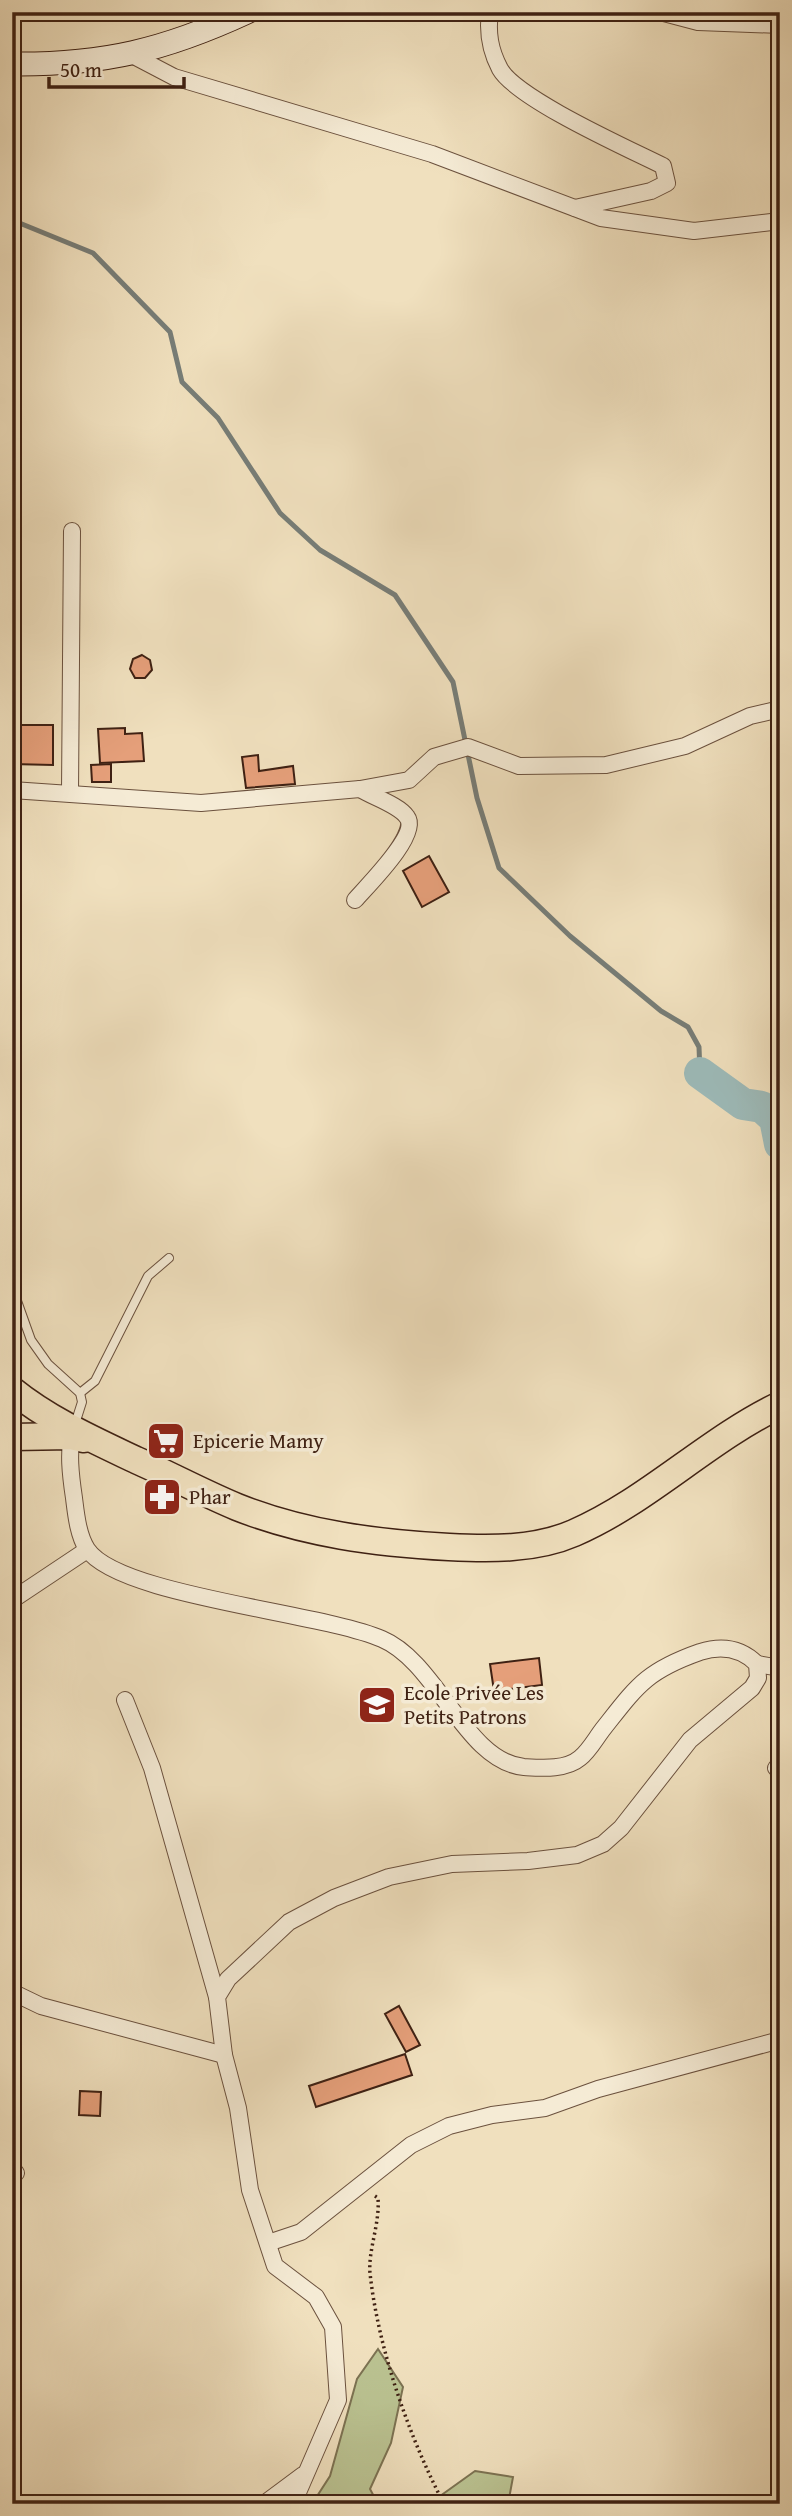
<svg xmlns="http://www.w3.org/2000/svg" width="792" height="2516" font-family="'Gentium Book Plus',serif">
	<style>
		.green { fill: #bac291; stroke: #7c7252; stroke-width: 2 }
		.lines { fill: none; stroke-linecap: round; stroke-linejoin: round }
		.stream { stroke: #777d77; stroke-width: 5 }
		.river { stroke: #9dbbba; stroke-width: 32 }
		.building { fill: #e59f7a; stroke: #3f2113; stroke-width: 2 }
		.lane-casing { stroke: #6b513e; stroke-width: 10 }
		.street-casing { stroke: #6b513e; stroke-width: 18 }
		.secondary-casing { stroke: #3f2113; stroke-width: 25 }
		.primary-casing { stroke: #3f2113; stroke-width: 29 }
		.path { stroke: #3f2113; stroke-width: 3.5; stroke-dasharray: 2 3.5; stroke-linecap: butt }
		.lane { stroke: #f5ebd5; stroke-width: 8 }
		.street { stroke: #f5ebd5; stroke-width: 16 }
		.secondary { stroke: #f5ebd5; stroke-width: 23 }
		.primary { stroke: #f0e0be; stroke-width: 26 }
		.labels { text-anchor: middle; stroke-width: 7; stroke-linejoin: round; paint-order: stroke }
		.poi-label { font-size: 21px; fill: #3f2113; stroke: #f5ebd5; text-anchor: start }
	</style>
	<rect width="100%" height="100%" fill="#f0e0be"/>
	<filter id="stains"><feTurbulence type="fractalNoise" baseFrequency=".00286" numOctaves="4"/><feColorMatrix values="0 0 0 0 .2 0 0 0 0 .09 0 0 0 0 .02 0 0 0 .5 -.17"/></filter>
	<radialGradient id="worn" r=".72"><stop offset=".6" stop-color="#630" stop-opacity="0"/><stop offset="1" stop-color="#630" stop-opacity=".3"/></radialGradient>
	<g class="green">
		<path d="M378,2349l25,38 -12,56 -21,46 8,15h-66l18,-28 27,-97z"/>
		<path d="M475,2471l38,6 -5,27h-79z"/>
	</g>
	<g class="lines">
		<path class="stream" d="M12,220l81,33 77,79 12,50 36,36 62,95 40,37 75,45 58,87 24,116 22,70 71,68 91,75 27,16 11,20 1,26"/>
		<path class="river" d="M700,1073l43,31 19,3 13,12 5,25"/>
	</g>
	<g class="building">
		<path d="M142,655l8,5 2,10 -7,8h-10l-5,-9 3,-10z"/>
		<path d="M12,725h41v40l-41,-1z"/>
		<path d="M125,728v6l17,-1 2,28 -44,2 -2,-34z"/>
		<path d="M258,755l1,16 34,-5 2,18 -49,4 -4,-31z"/>
		<path d="M111,764v18h-19l-1,-17z"/>
		<path d="M429,856l20,36 -27,15 -19,-36z"/>
		<path d="M539,1658l3,27 -48,6 -4,-27z"/>
		<path d="M399,2006l21,39 -14,7 -21,-38z"/>
		<path d="M405,2054l7,21 -96,32 -7,-21z"/>
		<path d="M80,2091l21,1 -1,24 -21,-1z"/>
	</g>
	<g class="lines">
		<defs>
			<g id="lane">
				<path d="M12,1287l19,53 17,24 32,29 2,9 -7,22"/>
				<path d="M80,1393l15,-12 53,-105 21,-18"/>
			</g>
			<g id="street">
				<path d="M490,12c-3,21 0,38 10,57 17,30 129,80 163,97l4,17 -16,8 -76,17"/>
				<path d="M660,12l38,10 82,3"/>
				<path d="M132,55l42,22 258,77 169,64 93,13 86,-10"/>
				<path d="M12,790l189,13 159,-14 49,-9 25,-23 34,-10 51,19 87,-1 79,-19 65,-30 30,-7"/>
				<path d="M70,792l2,-261"/>
				<path d="M355,900c12,-14 65,-66 52,-83 -8,-12 -34,-20 -47,-28"/>
				<path d="M74,1430c-7,19 -3,48 0,68 2,16 4,37 13,51 31,47 233,63 295,90 55,23 84,123 142,128 18,1 42,3 56,-9 9,-7 16,-20 23,-29 34,-43 43,-58 97,-77 22,-7 41,-4 57,12l1,14 -6,10 -62,52 -69,88 -18,16 -26,11 -49,6 -76,3 -63,13 -55,21 -45,24 -61,57 -11,18 7,58 14,53 12,82 25,76 41,31 17,30 5,73 -42,97 -10,7"/>
				<path d="M12,1600l75,-50"/>
				<path d="M757,1664l23,4"/>
				<path d="M125,1700l27,68 65,229"/>
				<path d="M776,1768l4,-2"/>
				<path d="M12,1992l29,14 183,49"/>
				<path d="M12,2168l4,5"/>
				<path d="M268,2243l33,-11 110,-87 38,-19 43,-11 53,-7 53,-19 182,-49"/>
				<path d="M34,2504h3"/>
				<path d="M264,2504l39,-29"/>
			</g>
			<path id="secondary" d="M12,64c91,1 153,-14 235,-52"/>
			<g id="primary">
				<path d="M12,1390c37,30 82,50 124,70 34,15 67,33 101,47 68,27 139,36 212,40 40,2 86,3 125,-14 74,-32 133,-93 206,-128"/>
				<path d="M12,1437l59,-1 13,3"/>
			</g>
		</defs>
		<use href="#lane" class="lane-casing"/>
		<use href="#street" class="street-casing"/>
		<use href="#secondary" class="secondary-casing"/>
		<use href="#primary" class="primary-casing"/>
		<path class="path" d="M375,2196l3,2c2,26 -10,52 -8,75 8,75 39,164 74,231"/>
		<use href="#lane" class="lane"/>
		<use href="#street" class="street"/>
		<use href="#secondary" class="secondary"/>
		<use href="#primary" class="primary"/>
	</g>
	<defs>
		<symbol id="supermarket-square" viewBox="-11 -11 22 22"><rect x="-9" y="-9" width="18" height="18" rx="4" fill="#8f2418" stroke="#f5ebd5"/><path d="M-6-5.5h2.5l.6 2H6L4.5 2H-2.5L-4.4-4H-6ZM-1.5 3.2a1.3 1.3 0 1 0 .1 0ZM3 3.2a1.3 1.3 0 1 0 .1 0Z" fill="#fff"/></symbol>
		<symbol id="pharmacy-square" viewBox="-11 -11 22 22"><rect x="-9" y="-9" width="18" height="18" rx="4" fill="#8f2418" stroke="#f5ebd5"/><path d="M-2-6h4v4h4v4h-4v4h-4v-4h-4v-4h4Z" fill="#fff"/></symbol>
		<symbol id="school-square" viewBox="-11 -11 22 22"><rect x="-9" y="-9" width="18" height="18" rx="4" fill="#8f2418" stroke="#f5ebd5"/><path d="M0-5L7-2L0 1L-7-2ZM-4 1L0 2.5L4 1V4Q0 6-4 4Z" fill="#fff"/></symbol>
	</defs>
	<g fill-rule="evenodd">
		<use href="#supermarket-square" x="144" y="1419" width="44" height="44"/>
		<use href="#pharmacy-square" x="140" y="1475" width="44" height="44"/>
		<use href="#school-square" x="355" y="1683" width="44" height="44"/>
	</g>
	<g class="labels">
		<g class="poi-label">
			<text x="193" y="1448">Epicerie Mamy</text>
			<text x="189" y="1504">Phar</text>
			<text x="404" y="1700">Ecole Privée Les<tspan x="404" dy="24">Petits Patrons</tspan></text>
		</g>
	</g>
	<rect width="792" height="2516" fill="none" stroke="#f0e0be" stroke-width="42"/>
	<rect x="14" y="14" width="764" height="2488" fill="none" stroke="#3f2113" stroke-width="3.5"/>
	<rect x="21" y="21" width="750" height="2474" fill="none" stroke="#3f2113" stroke-width="2"/>
	<path d="M49 77v10h135v-10" fill="none" stroke="#3f2113" stroke-width="3.5"/>
	<text x="60" y="77" font-size="21" fill="#3f2113" stroke="#f5ebd5" stroke-width="5" paint-order="stroke">50 m</text>
	<rect width="100%" height="100%" filter="url(#stains)"/>
	<rect width="100%" height="100%" fill="url(#worn)"/>
</svg>
